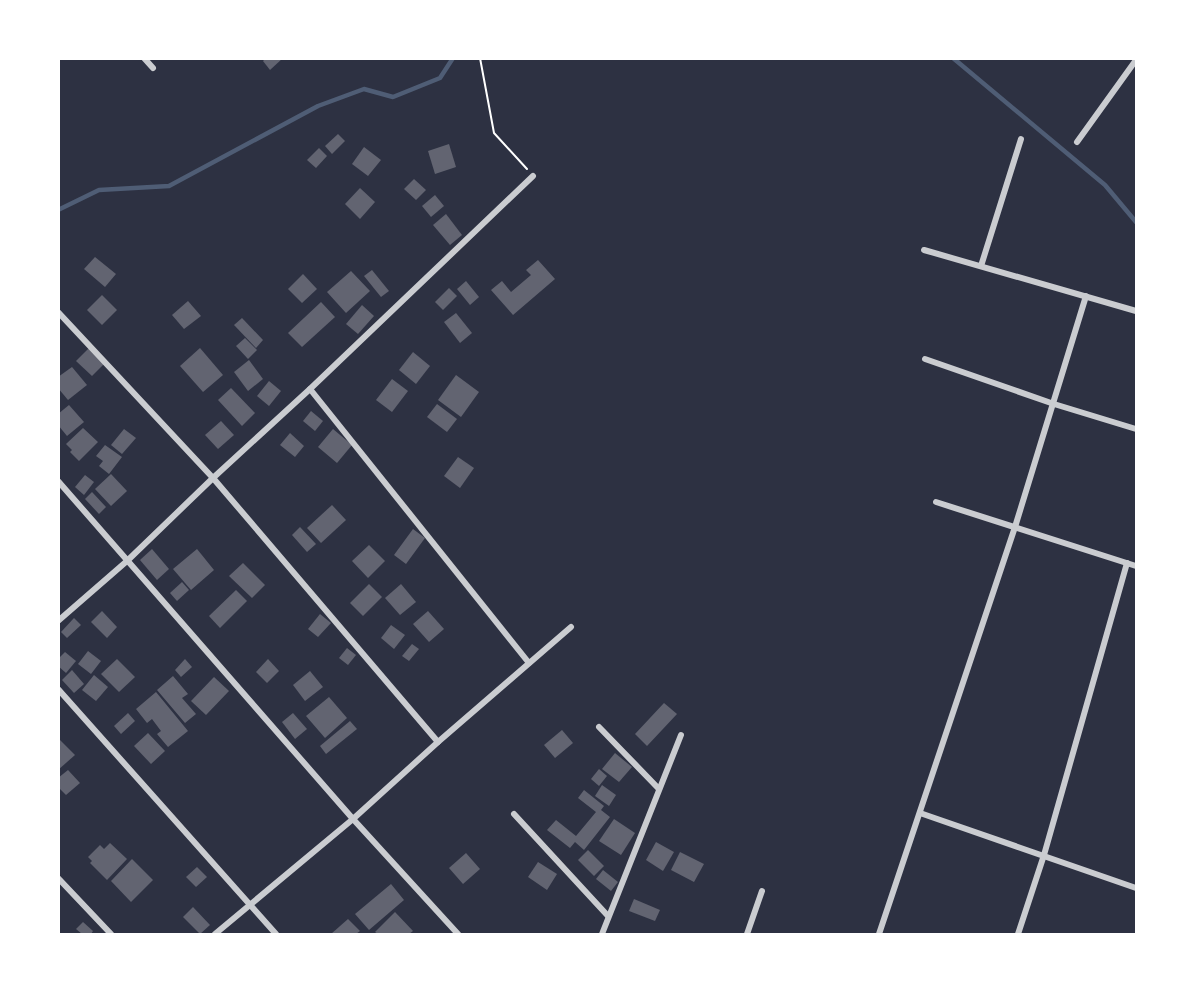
<svg xmlns="http://www.w3.org/2000/svg" width="1195" height="993" font-family="'Archivo Narrow',sans-serif">
	<style>
		.lines { fill: none; stroke-linecap: round; stroke-linejoin: round }
		.stream { stroke: #4f5d75; stroke-width: 4.5 }
		.building { fill: #626471 }
		.path { stroke: #fff; stroke-width: 2 }
		.minor { stroke: #caccd0; stroke-width: 6 }
	</style>
	<rect width="100%" height="100%" fill="#2d3142"/>
	<g class="lines">
		<g class="stream">
			<path d="M953,58l152,127 31,37"/>
			<path d="M58,210l41,-20 70,-4 149,-80 46,-17 29,8 47,-19 13,-20"/>
		</g>
	</g>
	<g class="building">
		<path d="M266,58h17l-13,12 -7,-9z"/>
		<path d="M338,134l7,7 -13,13 -7,-8z"/>
		<path d="M449,144l7,23 -21,7 -7,-23z"/>
		<path d="M364,147l17,13 -13,16 -16,-12z"/>
		<path d="M319,148l8,8 -11,12 -9,-8z"/>
		<path d="M414,179l12,11 -10,10 -12,-11z"/>
		<path d="M360,188l15,14 -15,17 -15,-15z"/>
		<path d="M435,195l9,11 -13,11 -9,-11z"/>
		<path d="M446,214l16,21 -12,10 -17,-20z"/>
		<path d="M95,257l21,17 -11,13 -21,-18z"/>
		<path d="M538,260l17,19 -42,36 -22,-25 11,-9 9,11 20,-17 -5,-5z"/>
		<path d="M372,270l17,21 -8,6 -17,-21z"/>
		<path d="M351,271l19,20 -24,22 -19,-21z"/>
		<path d="M303,274l14,15 -15,14 -14,-14z"/>
		<path d="M466,281l13,16 -9,8 -13,-16z"/>
		<path d="M449,288l8,8 -14,14 -8,-8z"/>
		<path d="M102,295l15,15 -15,15 -15,-15z"/>
		<path d="M188,301l13,15 -17,13 -12,-14z"/>
		<path d="M321,302l14,15 -33,30 -14,-14z"/>
		<path d="M362,305l12,11 -16,18 -12,-10z"/>
		<path d="M456,313l16,20 -12,10 -16,-21z"/>
		<path d="M242,318l21,22 -7,8 -22,-23z"/>
		<path d="M245,338l12,12 -9,9 -12,-13z"/>
		<path d="M89,348l15,16 -12,12 -16,-15z"/>
		<path d="M200,348l23,27 -20,17 -23,-26z"/>
		<path d="M413,352l17,14 -14,18 -17,-14z"/>
		<path d="M249,360l14,19 -15,12 -14,-19z"/>
		<path d="M72,367l15,18 -19,15 -10,-12v-11z"/>
		<path d="M456,375l23,17 -18,25 -23,-17z"/>
		<path d="M392,379l16,12 -16,21 -16,-12z"/>
		<path d="M269,381l12,10 -12,15 -12,-10z"/>
		<path d="M231,388l24,25 -13,13 -24,-26z"/>
		<path d="M437,404l20,15 -10,13 -20,-15z"/>
		<path d="M69,405l15,17 -17,14 -9,-11v-11z"/>
		<path d="M311,411l12,10 -8,10 -12,-10z"/>
		<path d="M221,421l13,14 -16,14 -13,-14z"/>
		<path d="M83,428l15,14 -19,19 -9,-9 2,-2 -6,-6z"/>
		<path d="M124,429l12,9 -14,16 -11,-9z"/>
		<path d="M333,429l19,16 -15,18 -19,-16z"/>
		<path d="M290,433l14,13 -9,11 -15,-12z"/>
		<path d="M105,445l17,12 -13,17 -10,-8 4,-5 -7,-5z"/>
		<path d="M458,457l16,11 -14,20 -16,-12z"/>
		<path d="M111,474l16,17 -16,15 -16,-17z"/>
		<path d="M85,475l9,7 -10,13 -9,-8z"/>
		<path d="M92,492l14,15 -7,7 -14,-15z"/>
		<path d="M332,505l14,15 -25,23 -14,-15z"/>
		<path d="M300,527l16,17 -9,8 -15,-17z"/>
		<path d="M413,529l12,9 -19,26 -12,-9z"/>
		<path d="M369,545l16,16 -17,17 -16,-17z"/>
		<path d="M152,549l17,20 -12,11 -17,-20z"/>
		<path d="M197,549l17,21 -23,20 -18,-21z"/>
		<path d="M243,563l22,22 -13,13 -23,-22z"/>
		<path d="M182,582l7,8 -12,11 -7,-8z"/>
		<path d="M369,584l13,13 -19,19 -13,-13z"/>
		<path d="M401,584l15,18 -16,13 -15,-17z"/>
		<path d="M236,590l11,11 -27,27 -11,-12z"/>
		<path d="M102,611l15,16 -10,11 -16,-16z"/>
		<path d="M428,611l16,18 -15,13 -16,-18z"/>
		<path d="M320,614l11,9 -13,14 -10,-8z"/>
		<path d="M74,618l7,7 -14,13 -6,-6z"/>
		<path d="M391,625l14,10 -11,14 -13,-11z"/>
		<path d="M412,644l7,5 -10,12 -7,-5z"/>
		<path d="M347,648l9,7 -8,10 -9,-7z"/>
		<path d="M88,651l13,10 -10,13 -13,-10z"/>
		<path d="M65,652l11,9 -10,12 -8,-7v-7z"/>
		<path d="M117,659l18,18 -16,15 -18,-18z"/>
		<path d="M185,659l7,8 -11,10 -6,-7z"/>
		<path d="M268,659l11,12 -12,12 -11,-11z"/>
		<path d="M72,670l12,14 -10,9 -12,-13z"/>
		<path d="M310,671l13,16 -18,14 -12,-16z"/>
		<path d="M94,675l14,12 -12,14 -14,-11z"/>
		<path d="M173,676l15,18 -6,4 14,16 -11,9 -28,-33z"/>
		<path d="M214,677l15,14 -23,24 -15,-14z"/>
		<path d="M156,692l32,39 -20,16 -11,-13 4,-3 -9,-12 -5,4 -11,-14z"/>
		<path d="M329,697l18,21 -22,20 -19,-22z"/>
		<path d="M664,703l13,11 -30,32 -12,-12z"/>
		<path d="M128,713l7,8 -14,13 -7,-8z"/>
		<path d="M293,713l14,16 -12,10 -13,-17z"/>
		<path d="M350,721l7,8 -31,25 -6,-8z"/>
		<path d="M562,730l11,13 -18,15 -11,-13z"/>
		<path d="M148,733l17,18 -14,13 -17,-18z"/>
		<path d="M58,738l17,17 -17,15z"/>
		<path d="M615,753l17,14 -13,15 -17,-13z"/>
		<path d="M599,769l8,7 -8,10 -8,-7z"/>
		<path d="M68,770l12,13 -14,12 -8,-8v-9z"/>
		<path d="M602,785l14,10 -7,11 -14,-10z"/>
		<path d="M584,790l20,16 -3,4 9,7 -26,33 -9,-8 -5,6 -23,-18 9,-10 20,16 20,-24 -18,-14z"/>
		<path d="M614,819l21,14 -14,22 -22,-14z"/>
		<path d="M656,842l18,10 -11,19 -17,-11z"/>
		<path d="M110,843l17,16 -20,21 -17,-17 2,-2 -4,-4 12,-12 4,4z"/>
		<path d="M588,850l16,16 -10,10 -16,-16z"/>
		<path d="M680,852l24,12 -10,18 -23,-12z"/>
		<path d="M466,853l14,16 -17,15 -14,-16z"/>
		<path d="M132,859l21,21 -22,22 -20,-21z"/>
		<path d="M538,862l19,12 -10,16 -19,-13z"/>
		<path d="M197,867l10,10 -11,10 -10,-10z"/>
		<path d="M603,870l15,12 -7,9 -15,-12z"/>
		<path d="M391,884l13,16 -35,30 -14,-16z"/>
		<path d="M634,899l26,11 -5,11 -26,-10z"/>
		<path d="M193,907l17,18 -10,9 -17,-17z"/>
		<path d="M395,912l18,19 -4,3h-31l-3,-2z"/>
		<path d="M348,919l12,12 -4,3h-25z"/>
		<path d="M83,922l10,9 -2,3h-9l-6,-5z"/>
	</g>
	<g class="lines">
		<path class="path" d="M480,58l14,75 33,36"/>
		<g class="minor">
			<path d="M144,58l9,10"/>
			<path d="M1077,142l59,-82"/>
			<path d="M924,250l212,61"/>
			<path d="M981,266l40,-127"/>
			<path d="M58,312l155,166 225,264"/>
			<path d="M925,359l129,45 82,25"/>
			<path d="M310,389l219,274"/>
			<path d="M58,481l295,338 105,115"/>
			<path d="M936,502l200,64"/>
			<path d="M58,621l69,-60 86,-83 97,-89 223,-213"/>
			<path d="M58,689l218,245"/>
			<path d="M599,727l60,62"/>
			<path d="M920,813l216,75"/>
			<path d="M514,814l94,102"/>
			<path d="M58,878l53,56"/>
			<path d="M215,934l138,-115 85,-77 133,-115"/>
			<path d="M602,934l79,-199"/>
			<path d="M747,934l15,-43"/>
			<path d="M879,934l136,-407 71,-231"/>
			<path d="M1018,934l26,-79 83,-292"/>
		</g>
	</g>
	<rect width="1195" height="993" fill="none" stroke="#ffffff" stroke-width="120"/>
</svg>
